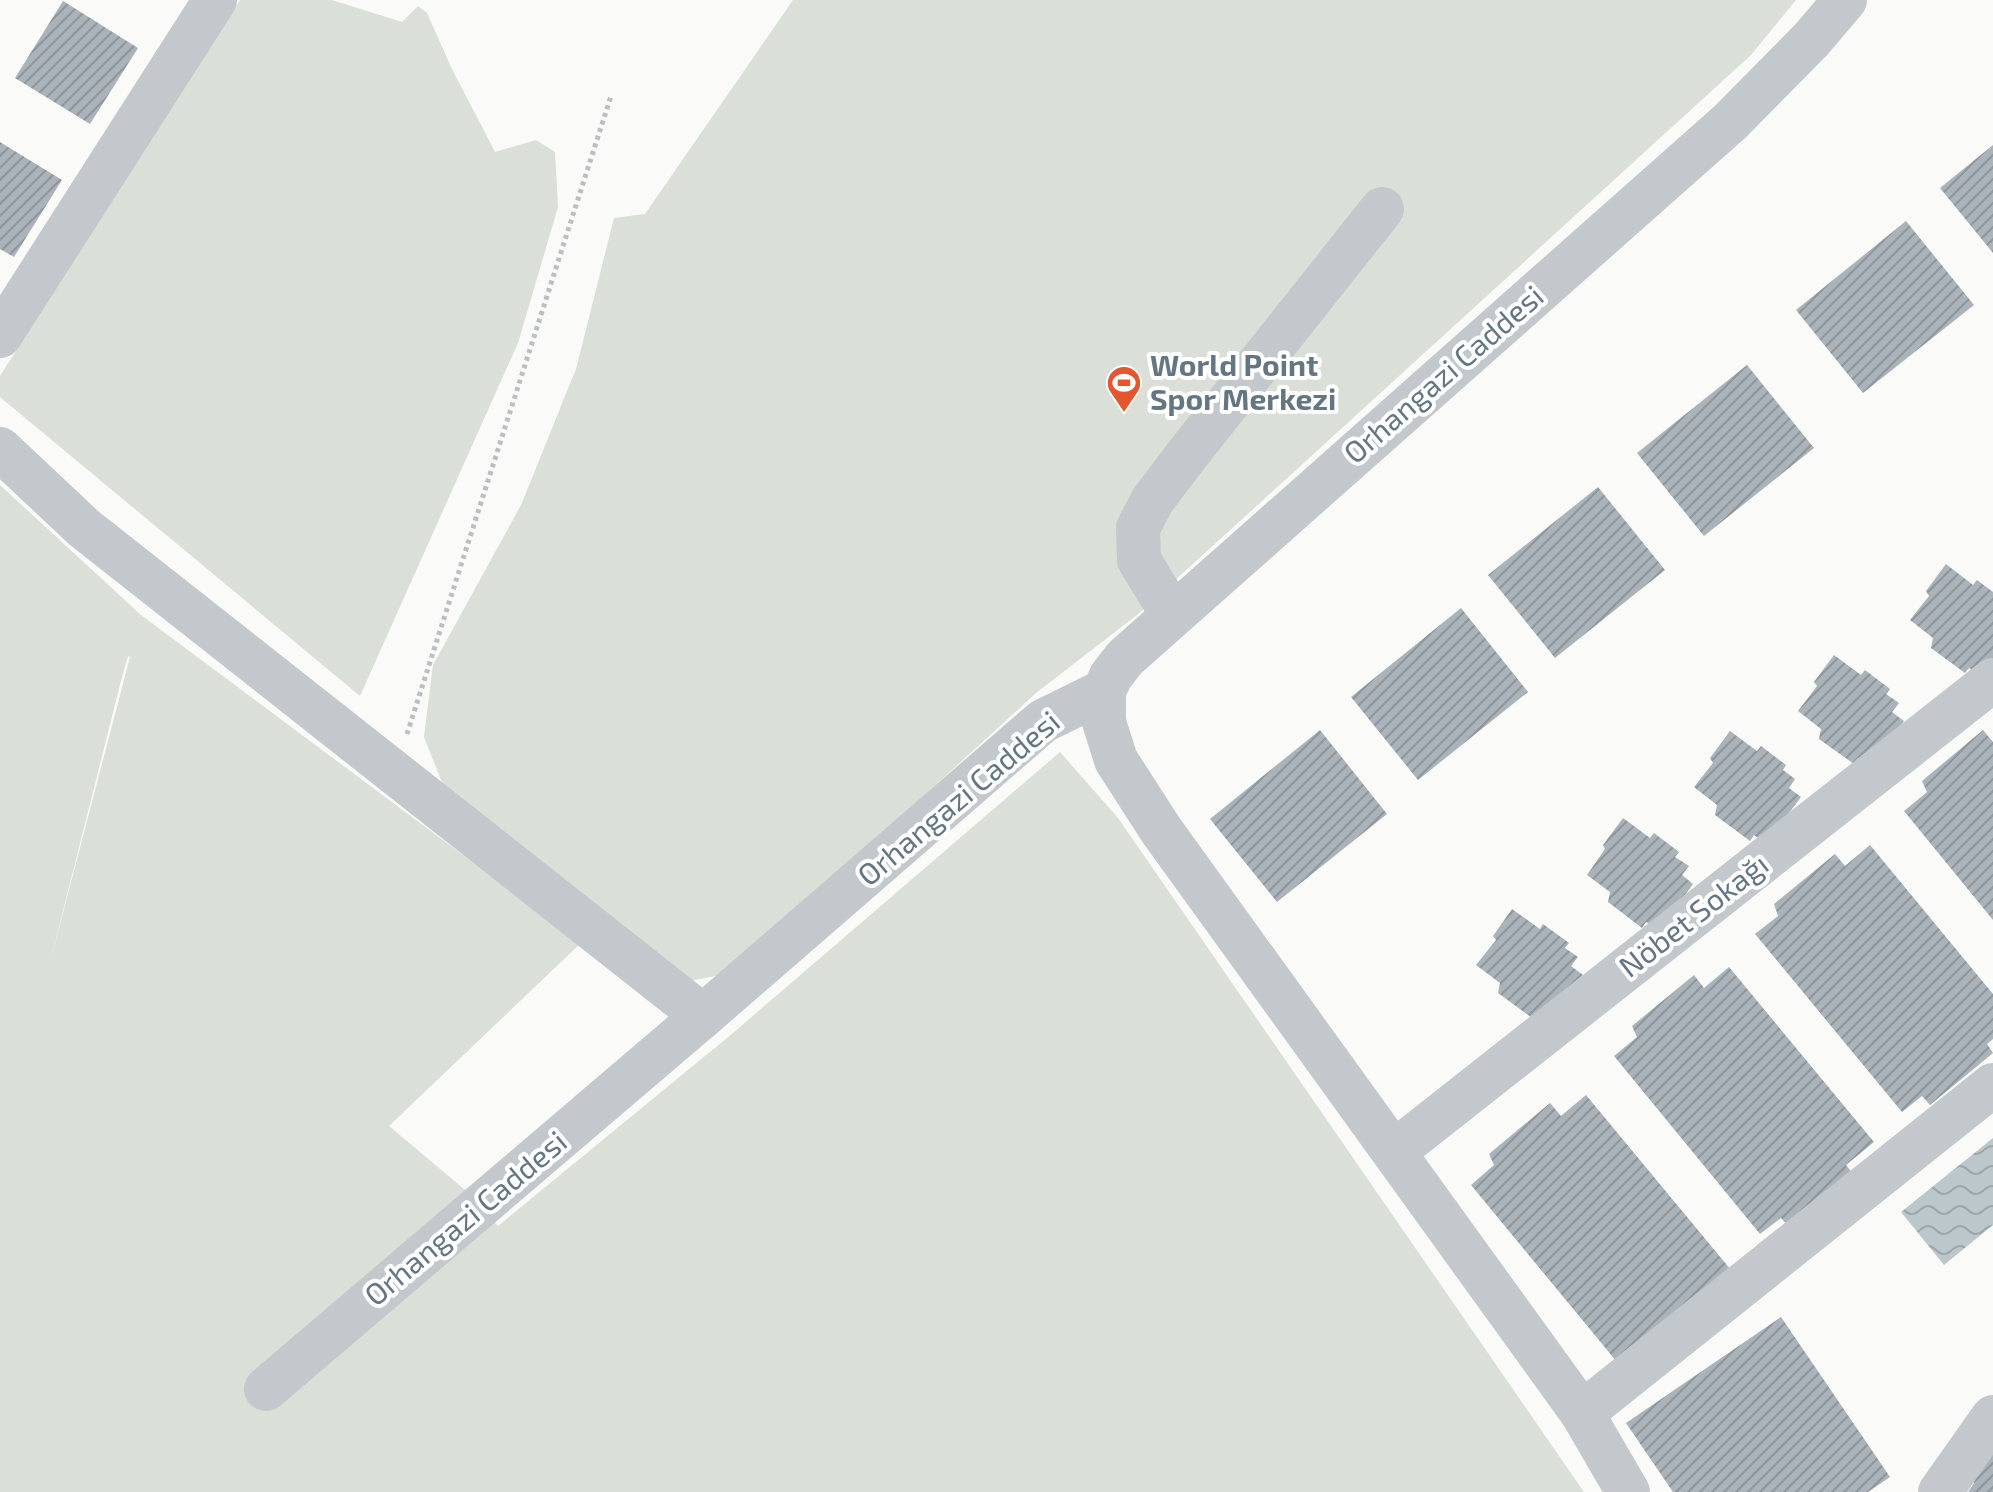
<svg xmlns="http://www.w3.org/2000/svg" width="1993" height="1492" font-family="'Exo 2',sans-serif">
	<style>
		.green { fill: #dadfd7; fill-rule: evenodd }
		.water { fill: url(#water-waves) }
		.building { fill: url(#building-hatch) }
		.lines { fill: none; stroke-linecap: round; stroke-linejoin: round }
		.path { stroke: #bbbfc2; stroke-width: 5; stroke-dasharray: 4 4; stroke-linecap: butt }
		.minor { stroke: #c3c8cc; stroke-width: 44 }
		.labels { text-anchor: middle; stroke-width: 8; stroke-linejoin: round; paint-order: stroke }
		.poi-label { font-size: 30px; font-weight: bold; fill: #657683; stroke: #fff; text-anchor: start }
		.street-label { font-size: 30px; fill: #657683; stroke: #fff }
	</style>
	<defs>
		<pattern id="water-waves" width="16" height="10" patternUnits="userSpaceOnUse" patternTransform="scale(2)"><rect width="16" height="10" fill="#bbc7cb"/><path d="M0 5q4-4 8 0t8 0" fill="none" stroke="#9ca6aa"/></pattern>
		<pattern id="building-hatch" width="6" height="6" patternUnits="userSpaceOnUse" patternTransform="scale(2)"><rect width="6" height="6" fill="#aab3b9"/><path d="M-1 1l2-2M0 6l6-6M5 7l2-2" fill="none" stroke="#8e969c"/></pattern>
	</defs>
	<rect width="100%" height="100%" fill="#fafaf8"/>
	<g class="green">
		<path d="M240,0h92l70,22 16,-16 9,7 25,56 43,83 41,-12 19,12 3,55 -40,136 -158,353 -360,-299v-21z"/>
		<path d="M793,0h1003l-45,55 -614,560 -101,78 -306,280 -40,8 -243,-186 -23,-58 9,-72 88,-160 55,-136 38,-151 31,-4z"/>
		<path d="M0,485l141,130 440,328 -192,183 75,63 34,37 235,-193 327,-281 58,66 466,674h-1584zM128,656l2,1 -81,309 73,-289z"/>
	</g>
	<path class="water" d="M1993,1138v87l-49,40 -43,-53z"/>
	<g class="building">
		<path d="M63,1l75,47 -48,76 -75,-46z"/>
		<path d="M0,142l62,38 -48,77 -14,-8z"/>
		<path d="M1993,145v108l-53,-65z"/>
		<path d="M1906,221l68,84 -111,88 -67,-83z"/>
		<path d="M1747,365l67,83 -110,88 -67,-83z"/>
		<path d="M1598,487l67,83 -110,88 -67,-83z"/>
		<path d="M1946,564l27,21 4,-5 16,12v69l-11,16 -13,-9 -4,5 -34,-25 2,-10 -23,-18 19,-24 -3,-5z"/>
		<path d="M1461,608l67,84 -110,88 -67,-83z"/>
		<path d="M1834,655l27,20 4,-5 25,19 -4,5 13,9 -7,9 12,9 -34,47 -12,-10 -4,6 -35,-25 2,-10 -23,-18 19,-25 -3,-4z"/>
		<path d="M1320,730l67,84 -110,88 -67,-83z"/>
		<path d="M1983,730l10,12v178l-89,-109 23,-19 -5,-11z"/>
		<path d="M1730,731l27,20 4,-5 25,19 -3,5 12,9 -6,9 12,9 -35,47 -12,-9 -4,6 -35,-26 2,-10 -23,-18 19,-24 -3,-5z"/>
		<path d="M1623,818l27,20 4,-5 25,19 -4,5 14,9 -7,9 11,9 -34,47 -13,-9 -4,6 -34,-26 2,-10 -23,-17 18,-26 -2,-4z"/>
		<path d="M1870,845l123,149v45l-6,5 6,9 -63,52 -8,-9 -20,16 -147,-178 23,-18 -4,-12 61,-50 10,12z"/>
		<path d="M1512,909l28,20 3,-5 26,19 -4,5 13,9 -7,9 12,9 -51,43 -34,-25 2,-10 -24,-18 20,-25 -3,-4z"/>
		<path d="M1729,967l145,175 -28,23 7,9 -64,53 -8,-9 -21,16 -146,-178 23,-19 -5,-11 62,-51 10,13z"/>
		<path d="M1586,1095l145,175 -114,92 -146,-177 23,-20 -5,-11 61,-51 11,13z"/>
		<path d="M1781,1317l109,160 -22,15h-195l-47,-69z"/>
		<path d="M1993,1437v55h-25l6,-9 -7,-10z"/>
	</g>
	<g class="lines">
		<path class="path" d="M407,734l204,-638"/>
		<g class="minor">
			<path d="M0,336l215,-336"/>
			<path d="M0,449l84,79 619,488"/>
			<path d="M1172,614l-33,-54 -1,-32 14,-27 34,-45 196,-247"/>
			<path d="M1104,691v31l12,38 45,70 421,583 46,79"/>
			<path d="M1395,1151l598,-471"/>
			<path d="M266,1389l437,-373 340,-295 61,-30 7,-15 14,-18 605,-536 81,-82 34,-40"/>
			<path d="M1582,1413l411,-328"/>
			<path d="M1940,1492l53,-75"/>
		</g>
	</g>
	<defs>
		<symbol id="stadium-pin" viewBox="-11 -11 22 30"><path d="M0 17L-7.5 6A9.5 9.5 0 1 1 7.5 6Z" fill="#e4572e" stroke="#fff"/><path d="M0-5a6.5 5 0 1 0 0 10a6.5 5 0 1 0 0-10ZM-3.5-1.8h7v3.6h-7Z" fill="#fff"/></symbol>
	</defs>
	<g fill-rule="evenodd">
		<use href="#stadium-pin" x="1104" y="363" width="40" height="54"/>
	</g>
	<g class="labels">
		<g class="poi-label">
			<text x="1150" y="376">World Point<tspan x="1150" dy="34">Spor Merkezi</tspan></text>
		</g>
		<g class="street-label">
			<text transform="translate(1444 375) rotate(-41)" y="10">Orhangazi Caddesi</text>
			<text transform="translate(959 799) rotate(-40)" y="10">Orhangazi Caddesi</text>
			<text transform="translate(1694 916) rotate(-38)" y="10">Nöbet Sokağı</text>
			<text transform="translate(466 1219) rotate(-40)" y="10">Orhangazi Caddesi</text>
		</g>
	</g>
</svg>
